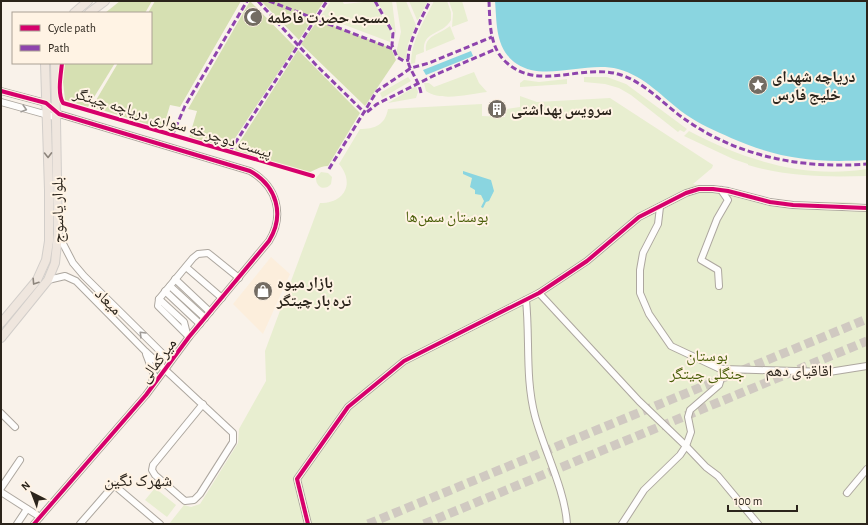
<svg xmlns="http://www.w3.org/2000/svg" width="868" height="525" font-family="'Alegreya Sans','Noto Naskh Arabic',sans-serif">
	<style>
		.built { fill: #fceedc }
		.green { fill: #e8eed0 }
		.forest { fill: #d6e0b2 }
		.water { fill: #8ad5e0 }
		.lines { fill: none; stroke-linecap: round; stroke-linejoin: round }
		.highway-tunnel { stroke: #d0c9c1; stroke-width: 9; stroke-dasharray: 9 4.5; stroke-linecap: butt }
		.minor-casing { stroke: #ada79f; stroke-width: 8 }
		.major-casing { stroke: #d2ceca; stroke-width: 10 }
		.minor { stroke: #fefdfc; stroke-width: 6 }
		.major { stroke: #efe6de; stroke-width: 8 }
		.quiet { stroke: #8e44ad; stroke-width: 3; stroke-dasharray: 6 3; stroke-linecap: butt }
		.cycleway-casing { stroke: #fff3e4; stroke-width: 6 }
		.cycleway { stroke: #d6006c; stroke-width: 4 }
		.oneway { stroke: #9f9b97 }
		.oneway2 { stroke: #8d857c }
		.labels { text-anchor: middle; stroke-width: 4; stroke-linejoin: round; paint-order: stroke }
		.poi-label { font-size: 16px; font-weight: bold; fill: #2b241b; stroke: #fff3e4; text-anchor: start }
		.street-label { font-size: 16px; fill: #2b241b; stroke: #fff3e4 }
		.park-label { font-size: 16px; fill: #4a5e08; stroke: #fff3e4 }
		.neighbourhood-label { font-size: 17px; fill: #2b241b; stroke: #fff3e4 }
	</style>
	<rect width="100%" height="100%" fill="#f9f2ea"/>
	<path class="built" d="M271,257l19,17 -27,60 -30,-30z"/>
	<g class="green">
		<path d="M331,1h11l2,3 29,-3 18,30 -1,11 -69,-26z"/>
		<path d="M377,1h15l4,33z"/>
		<path d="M396,1h10l10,24 -8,19 -2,15 -8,-2 -2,-4 5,-21z"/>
		<path d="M409,1h19l-10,19h-1z"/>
		<path d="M434,1h13l4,11v8c-9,16 -29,10 -27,32l-8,3 -1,8 -4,1c0,-23 13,-43 23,-63z"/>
		<path d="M449,1h13l6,20 -16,6 1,-14z"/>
		<path d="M450,26l5,13 -29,12c-2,-16 13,-16 24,-25z"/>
		<path d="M474,72l5,11 8,9c-18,2 -45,10 -61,-1l-2,-8h5l5,4z"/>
		<path d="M408,77l3,4 -29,17 -2,-5z"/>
		<path d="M584,77h23l19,7 61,45 -3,3 -4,-2 -2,2 -47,-37 -12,-7 -14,-4 -21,-2z"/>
		<path d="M567,79v5l-47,3v-4l4,-3 15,2z"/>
		<path d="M416,86l2,6 -2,6 -28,5z"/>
		<path d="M520,96l17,6 73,-4 103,67 -1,3 -19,16c32,6 64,16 97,18 26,2 52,-3 77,3v319h-698l15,-19 7,2 9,-3 38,-61 1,-14 27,-48 -1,-30 55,-148c25,0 35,-20 19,-39l21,-35c15,0 25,-4 28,-20l94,-5v12l23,1 2,-8 13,-2z"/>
		<path d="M689,131c56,29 114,48 178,38v7c-41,1 -80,1 -119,-11v-1l-15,-5 -49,-23z"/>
		<path d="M321,172l7,1 4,4 -1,7c-6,7 -15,4 -15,-6z"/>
		<path d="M155,488l21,17 -9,12 -22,-17z"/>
	</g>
	<g class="forest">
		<path d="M120,1h32l-7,12h-40z"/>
		<path d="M155,1h86l-61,106 -10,-2 -7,24 -71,-22 26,-44h33v-50h-3z"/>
		<path d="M250,1l45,46 -67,102 -39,-11 8,-27 -9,-2z"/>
		<path d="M261,1h63l-25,39z"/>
		<path d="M318,20l73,28 5,12 -31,46 -64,-62z"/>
		<path d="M298,50l62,63 -32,53c-10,0 -14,6 -22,7l-72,-22z"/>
		<path d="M65,63h50l-27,44 -23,-7 -2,-18z"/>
	</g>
	<g class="water">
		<path d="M495,1h372v159c-52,3 -88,-1 -136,-22 -15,-7 -32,-14 -46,-24 -22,-16 -40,-38 -67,-45 -32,-8 -74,13 -101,-5 -22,-15 -20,-40 -22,-63z"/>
		<path d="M471,51l2,5 -47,19 -3,-5z"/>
		<path d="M463,171l28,9 3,11 -5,10 -3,1 -3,6 -2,-1 3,-6 -3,-6 -6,-1v-4l-5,-3 2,-9 -9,-4z"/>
	</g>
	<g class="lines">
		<g class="highway-tunnel">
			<path d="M368,524l499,-205"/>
			<path d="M424,524l443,-183"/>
		</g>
		<defs>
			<g id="minor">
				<path d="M1,91l45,12 13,11 191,57c27,15 35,44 19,70l-80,96 -43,58 -112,129"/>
				<path d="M1,102l54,15 3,-2"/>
				<path d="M660,207l-2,17 -15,29 -3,17v23l9,21 22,32 47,22 6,1 105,3 38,-6"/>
				<path d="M58,234l15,29 11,13 86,85"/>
				<path d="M186,267l36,31"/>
				<path d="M175,279l35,33"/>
				<path d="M48,280l17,-4 11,5 69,70 88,82v9l-33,52 -6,6 -9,1 -30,-26 -3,-5 1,-5 50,-61"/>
				<path d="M170,286l35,32"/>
				<path d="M719,286l-1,-16 -17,-10 16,-41 11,-19 -7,-10"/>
				<path d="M165,291l35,33"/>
				<path d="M539,293l100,108 47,45 20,21 12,9 40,48"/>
				<path d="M159,299l25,23 3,12"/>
				<path d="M526,300c4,38 -1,78 9,116 9,34 30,74 32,108"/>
				<path d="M189,337l-31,-31 1,-7 34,-41 5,-4 10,-1 31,25"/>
				<path d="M146,354l8,21 -3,10"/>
				<path d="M1,413l14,14"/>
				<path d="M1,488l19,-28"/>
				<path d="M1,492l39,25"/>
				<path d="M847,493l20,-24"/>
				<path d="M17,524l10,-15"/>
				<path d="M80,524l34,-39 46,39"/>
				<path d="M308,524l-11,-45 51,-72 56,-46 135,-68 48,-32 52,-44 47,-24 13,-4h14l15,2 42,11 23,3 74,3"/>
				<path d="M622,524l22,-34 36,-35 6,-9 5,-14 -3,-15 2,-7 29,-25 5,-16"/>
			</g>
			<g id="major">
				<path d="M74,13l14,-12"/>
				<path d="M89,13l16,-12"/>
				<path d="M1,323l36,-43 9,-20 3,-19v-51l-4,-127"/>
				<path d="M1,338l47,-58 7,-17 3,-29 -3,-171"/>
			</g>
		</defs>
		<use href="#minor" class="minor-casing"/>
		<use href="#major" class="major-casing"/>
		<use href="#minor" class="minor"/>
		<use href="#major" class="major"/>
		<g class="quiet">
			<path d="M258,1l59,65 48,47"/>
			<path d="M269,1l124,48"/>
			<path d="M375,1l18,32 -1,12 5,12 7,4 5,-1"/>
			<path d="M489,1c1,21 0,47 18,62 32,28 74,1 111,11 26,7 46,31 68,46 53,37 117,49 181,44"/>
			<path d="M421,93c-2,-11 -8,-18 -12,-28 -5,-17 14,-49 21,-64"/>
			<path d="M367,112l10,-8 60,-30 59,-25"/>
			<path d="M172,136l13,-30 62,-105"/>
			<path d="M230,151l97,-150"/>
			<path d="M329,169l48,-78 34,-23 18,-5 63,-26"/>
		</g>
		<defs>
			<g id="cycleway">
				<path d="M62,63c-1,11 -5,30 1,40l250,73"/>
				<path d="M1,91l45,12 13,11 191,57c27,15 35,44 19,70l-80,96 -43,58 -112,129"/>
				<path d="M308,524l-11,-45 51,-72 56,-46 135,-68 48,-32 52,-44 47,-24 13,-4h14l15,2 42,11 23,3 74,3"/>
			</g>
		</defs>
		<use href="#cycleway" class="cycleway-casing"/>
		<use href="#cycleway" class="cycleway"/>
	</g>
	<defs><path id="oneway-chevron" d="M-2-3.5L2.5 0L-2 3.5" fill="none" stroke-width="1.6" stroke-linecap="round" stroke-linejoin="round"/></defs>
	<g class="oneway">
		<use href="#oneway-chevron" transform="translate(24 109) rotate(17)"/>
		<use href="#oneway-chevron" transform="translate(142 334) rotate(-135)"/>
	</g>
	<g class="oneway2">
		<use href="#oneway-chevron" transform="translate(48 155) rotate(89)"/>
		<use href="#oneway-chevron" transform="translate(35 282) rotate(123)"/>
	</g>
	<defs>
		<symbol id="mosque-disc" viewBox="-11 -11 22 22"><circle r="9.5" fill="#736c63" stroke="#fff3e4"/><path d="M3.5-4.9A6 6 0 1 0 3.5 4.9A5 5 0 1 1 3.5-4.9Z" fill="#fff"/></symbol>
		<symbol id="sight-disc" viewBox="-11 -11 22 22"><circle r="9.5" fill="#736c63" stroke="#fff3e4"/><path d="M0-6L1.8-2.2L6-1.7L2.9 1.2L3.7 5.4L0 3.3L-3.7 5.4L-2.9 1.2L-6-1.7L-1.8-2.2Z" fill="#fff"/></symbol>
		<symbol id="building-disc" viewBox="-11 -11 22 22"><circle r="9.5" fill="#736c63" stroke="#fff3e4"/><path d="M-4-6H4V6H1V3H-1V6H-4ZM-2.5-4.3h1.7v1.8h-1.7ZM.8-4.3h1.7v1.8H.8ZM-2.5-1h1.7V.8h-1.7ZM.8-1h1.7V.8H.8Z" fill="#fff"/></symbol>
		<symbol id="shop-disc" viewBox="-11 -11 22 22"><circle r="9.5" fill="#736c63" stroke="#fff3e4"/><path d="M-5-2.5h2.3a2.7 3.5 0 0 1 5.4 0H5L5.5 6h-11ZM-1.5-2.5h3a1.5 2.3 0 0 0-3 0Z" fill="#fff"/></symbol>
	</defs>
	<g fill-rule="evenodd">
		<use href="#mosque-disc" x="242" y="6" width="22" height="22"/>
		<use href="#sight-disc" x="747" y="74" width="22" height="22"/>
		<use href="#building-disc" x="486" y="98" width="22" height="22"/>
		<use href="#shop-disc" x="252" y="280" width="22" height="22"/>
	</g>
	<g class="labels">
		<g class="poi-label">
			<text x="267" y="23">مسجد حضرت فاطمه</text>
			<text x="772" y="82">دریاچه شهدای<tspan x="772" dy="18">خلیج فارس</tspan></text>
			<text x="511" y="115">سرویس بهداشتی</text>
			<text x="277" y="288">بازار میوه<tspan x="277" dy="18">تره بار چیتگر</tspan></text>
		</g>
		<g class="street-label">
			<text transform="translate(173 122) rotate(17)" y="6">پیست دوچرخه سواری دریاچه چیتگر</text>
			<text transform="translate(57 210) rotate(-91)" y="6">بلوار یاسوج</text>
			<text transform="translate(109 301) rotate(45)" y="6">میعاد</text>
			<text transform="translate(157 360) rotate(-53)" y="6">میرکمالی</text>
			<text x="799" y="376">اقاقیای دهم</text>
		</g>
		<g class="park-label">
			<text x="447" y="222">بوستان سمن‌ها</text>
			<text x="707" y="361">بوستان<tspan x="707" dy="18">جنگلی چیتگر</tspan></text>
		</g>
		<g class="neighbourhood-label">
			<text x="138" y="486">شهرک نگین</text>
		</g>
	</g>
	<rect width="868" height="525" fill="none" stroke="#2b241b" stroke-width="4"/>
	<rect x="12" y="12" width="140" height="52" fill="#fff3e4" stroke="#aaa094"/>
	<rect x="20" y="25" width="20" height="6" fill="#d6006c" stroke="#aaa094"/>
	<text x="48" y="32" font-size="12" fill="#2b241b">Cycle path</text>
	<rect x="20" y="45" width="20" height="6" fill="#8e44ad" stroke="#aaa094"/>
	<text x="48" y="52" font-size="12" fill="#2b241b">Path</text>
	<g transform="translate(32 493) rotate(318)" stroke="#fff3e4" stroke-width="3" paint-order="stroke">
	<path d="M0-3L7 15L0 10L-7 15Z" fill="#2b241b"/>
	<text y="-6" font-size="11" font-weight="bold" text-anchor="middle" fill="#2b241b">N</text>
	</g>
	<path d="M728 505v6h69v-6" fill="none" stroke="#2b241b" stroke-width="2"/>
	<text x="734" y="505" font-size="12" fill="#2b241b" stroke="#fff3e4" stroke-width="3" paint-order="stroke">100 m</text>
</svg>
